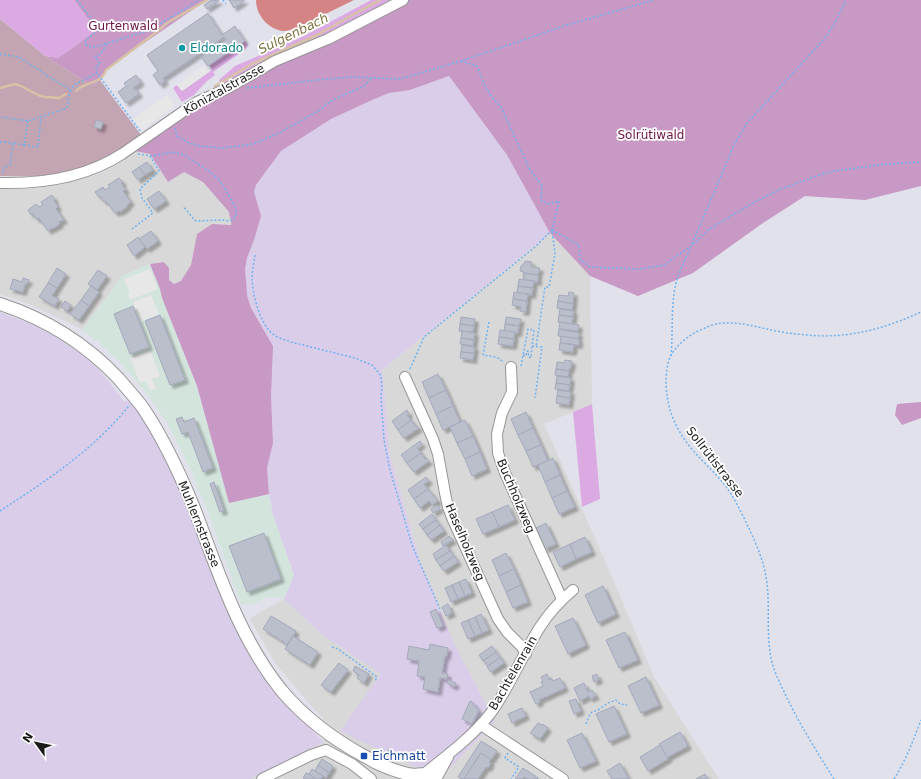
<svg xmlns="http://www.w3.org/2000/svg" width="921" height="779" font-family="'DejaVu Sans',sans-serif">
	<style>
		.residential { fill: #d8d8d9 }
		.industrial { fill: #d3e4dd }
		.farmland { fill: #dacdea }
		.grass { fill: #dcaae3 }
		.forest { fill: #c899c4 }
		.cemetery { fill: #c3a4b2 }
		.pitch { fill: #d58485 }
		.parking { fill: #e7e7e7 }
		.lines { fill: none; stroke-linecap: round; stroke-linejoin: round }
		.stream { stroke: #d6c2a4; stroke-width: 2.5 }
		.building { fill: #bbbecb; stroke: #a5a9bc; filter: url(#shadow) }
		.minor-casing { stroke: #959595; stroke-width: 12 }
		.tertiary-casing { stroke: #959595; stroke-width: 14 }
		.path { stroke: #70b2ee; stroke-width: 1.5; stroke-dasharray: 2 2; stroke-linecap: butt }
		.minor { stroke: #fff; stroke-width: 10 }
		.tertiary { stroke: #fff; stroke-width: 12 }
		.culture-dot { fill: #0f9aa8; stroke: #fff; stroke-width: 1.5 }
		.transit-dot { fill: #1a4fb4; stroke: #fff; stroke-width: 1.5 }
		.labels { text-anchor: middle; stroke-width: 3.5; stroke-linejoin: round; paint-order: stroke }
		.park-label { font-size: 12px; fill: #6e1345; stroke: #fff }
		.culture-label { font-size: 12px; fill: #0d838f; stroke: #fff; text-anchor: start }
		.street-label { font-size: 12px; fill: #1b1b1b; stroke: #fff }
		.transit-label { font-size: 12px; fill: #164399; stroke: #fff; text-anchor: start }
		.water-label { font-size: 13px; font-style: italic; fill: #7e7640; stroke: #fff }
	</style>
	<defs>
		<filter id="shadow"><feDropShadow dx="3.5" dy="3.5" stdDeviation="1" flood-color="#0004"/></filter>
	</defs>
	<rect width="100%" height="100%" fill="#e1e1ec"/>
	<g class="residential">
		<path d="M135,151l15,3 18,28 16,-10 19,10 26,30 1,6 2,4v3l-20,-1 -15,10 -6,31 -10,16 -7,3 -5,-4v-12l-5,-6 -14,2 -28,12 -40,54 -7,-4 -46,-22 -29,-10v-106h38l21,-3 40,-11 16,-8z"/>
		<path d="M550,233l40,43 2,128 -48,20 63,141 47,112 65,102h-469l74,-38 -1,-23 -11,-11 -37,-44 -24,-42 -1,-3 34,-19 39,36 58,39 72,-33 -33,-80 -30,-105 -8,-86z"/>
	</g>
	<path class="industrial" d="M150,264l10,25 2,9 35,88 33,117 39,-9 4,20 21,61 -10,24 -6,-2h-5l-7,1 -13,6 -5,1 -7,-1 -33,-92 -23,-54 -17,-34 -20,-29 -29,-34 -20,-18 -17,-13 40,-54z"/>
	<g class="farmland">
		<path d="M449,76l58,79 43,78 -168,137 8,86 30,105 33,80 42,81 -55,56 -100,-47 41,-57 -58,-39 -39,-36 10,-24 -21,-61 -4,-20 -2,-26 6,-26 -2,-47 -12,-71 -8,-16 -4,-13 -2,-26 2,-11 7,-18v-48l2,-7 25,-34 50,-32 39,-18 19,-8 21,-3z"/>
		<path d="M0,312l29,11 17,8 17,11 21,14 17,16 23,29 12,-2 6,8 116,248 47,60 5,13 14,14 -74,37h-250z"/>
	</g>
	<g class="grass">
		<path d="M0,0h74l22,30 -18,14 -20,14 -13,-2 -45,-37z"/>
		<path d="M371,0h32l-73,44 -41,11 -66,34 -4,-9 16,-14 67,-29z"/>
		<path d="M245,41l3,4 -2,4 -33,23 2,3 -9,7 -12,13 -12,7 -9,-14 4,-3 5,6 30,-21 -3,-5z"/>
		<path d="M592,404l8,95 -18,8 -9,-95z"/>
	</g>
	<g class="forest">
		<path d="M74,0h133l-98,67 -9,13 -8,6 -47,-30 13,2 20,-14 18,-14z"/>
		<path d="M403,0h518v186l-56,14 -60,-4 -42,27 -70,50 -55,23 -48,-20 -40,-43 -43,-78 -58,-79 -39,14 -21,3 -19,8 -39,18 -50,32 -25,34 -2,7 7,24 -7,24 -7,18 -2,11 1,11 1,15 4,13 22,38 -2,49 2,48 -6,25 2,26 -40,9 -32,-117 -35,-88 -2,-9 -10,-25 14,-2 5,6v12l5,4 7,-3 10,-16 6,-31 15,-10 19,1c1,-4 -2,-9 -2,-13l-26,-30 -19,-10 -16,10 -18,-28 -15,-3 47,-35 107,-61 41,-11z"/>
		<path d="M921,402v16l-19,7 -7,-10 2,-11z"/>
	</g>
	<path class="cemetery" d="M0,19l45,37 47,30 8,-6 41,55c-15,9 -29,20 -45,27 -17,8 -40,13 -59,14 -12,1 -25,0 -37,0z"/>
	<path class="pitch" d="M256,0h98l-55,27c-6,2 -10,4 -16,4 -15,-2 -27,-16 -27,-31z"/>
	<g class="parking">
		<path d="M204,66l5,6 -27,19 -5,-6z"/>
		<path d="M167,95l8,11 -33,24 -9,-11z"/>
		<path d="M150,269l8,20 -28,11 -2,-5 2,-1 -6,-15z"/>
		<path d="M151,295l8,19 -19,8 -7,-20z"/>
		<path d="M150,350l10,26 -8,3 4,10 -6,2 -4,-10 -6,2 -10,-25z"/>
	</g>
	<g class="lines">
		<g class="stream">
			<path d="M215,86l37,-22 65,-29 23,-13 40,-22"/>
			<path d="M0,88l15,-4 6,2 17,9 7,2 14,1"/>
			<path d="M76,91c9,-10 25,-6 30,-21l53,-40 8,-7 40,-23"/>
			<path d="M59,98l7,-4"/>
		</g>
	</g>
	<g class="building">
		<path d="M211,0l8,1 -12,8 -3,-4z"/>
		<path d="M229,0h15v1l-10,7z"/>
		<path d="M208,13l14,22 13,-9 10,15 -37,25 -7,-9 25,-17 -2,-3 -61,41 2,3 -5,4 -7,-10 5,-4 -11,-16z"/>
		<path d="M136,75l5,7 -8,6 1,2 2,-1 3,5 -13,9 -8,-11 8,-6 -2,-3z"/>
		<path d="M96,120l7,2 -2,7 -7,-2z"/>
		<path d="M147,162l6,8 -8,5 -6,-8z"/>
		<path d="M139,167l6,8 -7,5 -6,-8z"/>
		<path d="M119,178l4,4 -2,1 5,7 -3,1 8,11 -4,3 1,1 -8,6 -1,-1 -4,2 -9,-12 -2,1 -4,-6 -1,1 -4,-5 8,-5 2,3 5,-3 -2,-2z"/>
		<path d="M159,191l7,10 -12,8 -7,-10z"/>
		<path d="M52,195l3,5 -1,1 4,6 -2,2 8,11 -5,2 1,2 -8,5v-1l-4,3 -9,-13 -2,2 -4,-7 -2,2 -3,-5 8,-6 3,3 4,-2 -2,-3z"/>
		<path d="M151,231l7,10 -11,8 -8,-10z"/>
		<path d="M138,237l7,10 -11,9 -7,-11z"/>
		<path d="M525,261l7,1 -1,5 9,1 -2,7 -14,-2v-1l-4,-1 1,-5h1l1,-2h1v-1h1z"/>
		<path d="M57,268l9,6 -9,14 -9,-5z"/>
		<path d="M98,270l9,6 -10,14 -9,-6z"/>
		<path d="M524,273l14,2v7l-15,-2z"/>
		<path d="M23,278l6,2 -2,4h-2l-2,8 -13,-3 3,-10 9,3z"/>
		<path d="M519,279l15,2 -1,7 -15,-2z"/>
		<path d="M48,283l9,5 -5,8 7,3 -4,7 -16,-9z"/>
		<path d="M91,286l8,6 -10,14 -8,-6z"/>
		<path d="M518,286l15,2 -1,7 -15,-2z"/>
		<path d="M514,292l14,2 -1,7 -14,-2z"/>
		<path d="M569,292l5,1 -1,11 -15,-3 1,-6 9,1z"/>
		<path d="M513,299l14,2 -1,11 -6,-1 1,-4 -9,-2z"/>
		<path d="M81,300l8,6 -10,14 -9,-6z"/>
		<path d="M65,301l6,4 -4,6 -6,-4z"/>
		<path d="M558,301l15,3 -1,6 -15,-2z"/>
		<path d="M133,306l16,41 -19,7 -16,-40z"/>
		<path d="M560,309l14,2 -1,6 -14,-2z"/>
		<path d="M160,315l25,65 -15,5 -25,-64z"/>
		<path d="M559,315l14,2 -1,7 -14,-2z"/>
		<path d="M461,317l14,2 -1,7 -14,-2z"/>
		<path d="M506,317l15,2 -2,7 -14,-2z"/>
		<path d="M560,322l19,3 -1,6 -19,-2z"/>
		<path d="M460,324l14,2 -1,6 -14,-1z"/>
		<path d="M505,324l14,2 -1,7 -14,-2z"/>
		<path d="M559,329l20,4 -1,6 -20,-3z"/>
		<path d="M500,330l15,2 -1,7 -15,-2z"/>
		<path d="M462,331l13,2 -1,7 -13,-2z"/>
		<path d="M561,336l18,3v6l-19,-2z"/>
		<path d="M499,337l15,2 -1,7 -15,-2z"/>
		<path d="M461,338l13,2 -1,6 -13,-2z"/>
		<path d="M560,343l14,2 -1,7 -14,-2z"/>
		<path d="M462,345l13,2 -1,6 -13,-1z"/>
		<path d="M461,352l13,1 -1,7 -13,-2z"/>
		<path d="M565,360l7,1 -1,7h-1l-1,3 -13,-2 1,-7 7,1z"/>
		<path d="M556,369l13,2 -1,6 -13,-2z"/>
		<path d="M438,374l8,16 -17,8 -7,-16z"/>
		<path d="M557,376l14,2 -1,7 -14,-2z"/>
		<path d="M556,383l14,2 -1,6 -14,-2z"/>
		<path d="M446,390l7,16 -17,8 -7,-16z"/>
		<path d="M558,390l13,2 -1,6 -13,-2z"/>
		<path d="M557,396l13,2 -1,7 -13,-2z"/>
		<path d="M453,406l7,16 -17,8 -7,-16z"/>
		<path d="M407,410l2,4 -2,1 4,5 -13,10 -6,-9z"/>
		<path d="M526,412l7,16 -15,7 -7,-16z"/>
		<path d="M182,417l2,5 10,-4 19,50 -10,4 -15,-40 -6,2 -6,-15z"/>
		<path d="M411,420l4,6 1,-1 3,3 -15,10 -6,-8z"/>
		<path d="M465,420l8,16 -16,7 -7,-16z"/>
		<path d="M533,428l8,17 -15,6 -8,-16z"/>
		<path d="M473,436l7,16 -15,7 -8,-16z"/>
		<path d="M420,441l2,3 -5,4 4,5 -14,10 -6,-8z"/>
		<path d="M541,445l7,16 -15,6 -7,-16z"/>
		<path d="M480,452l7,17 -15,7 -7,-17z"/>
		<path d="M421,453l4,6 1,-1 3,3 -15,11 -7,-9z"/>
		<path d="M553,458l7,17 -15,7 -7,-17z"/>
		<path d="M560,475l7,16 -15,7 -7,-16z"/>
		<path d="M426,477l3,4 -5,3 4,5 -14,10 -6,-9z"/>
		<path d="M214,482l10,29 -4,1 -10,-28z"/>
		<path d="M428,489l10,12 -6,4 -3,-4 -9,7 -6,-9z"/>
		<path d="M567,491l8,16 -16,7 -7,-16z"/>
		<path d="M437,505l3,4 -7,4 -2,-4z"/>
		<path d="M508,505l7,15 -16,7 -7,-15z"/>
		<path d="M492,512l7,15 -16,7 -7,-15z"/>
		<path d="M432,514l4,6 -13,9 -4,-5z"/>
		<path d="M436,520l4,5 -13,10 -4,-6z"/>
		<path d="M546,523l10,21 -11,5 -9,-21z"/>
		<path d="M440,525l4,6 -13,9 -4,-5z"/>
		<path d="M264,533l17,46 -34,13 -18,-46z"/>
		<path d="M449,536l4,4 -10,6 -2,-4z"/>
		<path d="M585,537l7,15 -16,7 -6,-15z"/>
		<path d="M570,544l6,15 -16,8 -7,-15z"/>
		<path d="M446,545l4,6 -14,9 -3,-6z"/>
		<path d="M450,551l4,5 -14,10 -4,-6z"/>
		<path d="M506,553l8,16 -15,7 -7,-16z"/>
		<path d="M454,556l4,6 -14,9 -4,-5z"/>
		<path d="M514,569l7,16 -15,7 -7,-16z"/>
		<path d="M466,579l6,14 -7,3 -6,-14z"/>
		<path d="M459,582l6,14 -7,3 -6,-14z"/>
		<path d="M452,585l6,14 -7,3 -6,-14z"/>
		<path d="M521,585l7,17 -15,6 -7,-16z"/>
		<path d="M603,586l13,28 -18,9 -13,-28z"/>
		<path d="M448,604l4,9 -6,3 -4,-9z"/>
		<path d="M436,609l7,17 -6,2 -7,-16z"/>
		<path d="M481,614l8,16 -7,3 -7,-16z"/>
		<path d="M271,616l25,15 -9,14 -3,-2v-1l-21,-13z"/>
		<path d="M475,617l7,16 -7,3 -7,-16z"/>
		<path d="M573,618l13,27 -18,9 -13,-28z"/>
		<path d="M468,620l7,16 -7,3 -7,-16z"/>
		<path d="M625,632l13,28 -19,8 -13,-28z"/>
		<path d="M293,636l25,16 -8,13 -25,-16z"/>
		<path d="M430,644l18,4 -1,8h-2l-3,17 6,1 -1,5 -7,-1 -2,14 -15,-3 2,-12 -8,-1 2,-15 -12,-2 2,-13 20,4z"/>
		<path d="M492,646l4,6 -13,9 -4,-6z"/>
		<path d="M496,652l4,5 -12,9 -4,-6z"/>
		<path d="M500,657l4,6 -13,9 -4,-5z"/>
		<path d="M339,663l9,7 -17,22 -10,-7z"/>
		<path d="M355,666l14,8 -5,9 -7,-5 2,-3 -6,-4z"/>
		<path d="M547,674l2,6 3,-1 1,2 7,-3 5,10 -26,12 1,2 -4,2 -6,-12 13,-6 -2,-4 2,-1 -2,-4z"/>
		<path d="M597,674l2,6 -5,2 -2,-6z"/>
		<path d="M646,677l13,28 -18,8 -13,-27z"/>
		<path d="M448,680l8,3 -2,4 -7,-4z"/>
		<path d="M584,683l4,9 4,-2 4,6 -6,3 -1,-3 -9,5 -6,-13z"/>
		<path d="M576,699l5,12 -7,3 -5,-13z"/>
		<path d="M470,701l4,2 -1,2 4,2 -1,1 3,2 -7,14 -10,-5z"/>
		<path d="M614,706l13,28 -18,8 -13,-28z"/>
		<path d="M522,708l4,8 -14,7 -4,-9z"/>
		<path d="M538,723l4,2 1,-1 5,4 -8,11 -10,-6z"/>
		<path d="M680,732l8,14 -20,11v2l-9,-15z"/>
		<path d="M582,733l14,28 -16,7 -13,-28z"/>
		<path d="M481,741l16,10 -6,9 -10,-7 -17,26h-2l-4,-2z"/>
		<path d="M660,745l8,14 -20,12 -8,-14z"/>
		<path d="M389,749l7,4 -1,4 -8,-4z"/>
		<path d="M481,753l10,7 -2,2 2,1 -3,5 -2,-1 -8,12h-14z"/>
		<path d="M322,759l11,7 -4,7 -11,-8z"/>
		<path d="M620,763l9,16h-17l-5,-8z"/>
		<path d="M318,765l11,8 -3,5 -11,-7z"/>
		<path d="M523,768l15,10 -1,1h-9l-4,-2 -1,2h-8z"/>
		<path d="M312,769l11,7 -2,3h-5l-7,-5z"/>
		<path d="M306,773l3,1 7,5h-11l-2,-1z"/>
		<path d="M705,774l3,5h-12z"/>
	</g>
	<g class="lines">
		<defs>
			<g id="minor">
				<path d="M0,183c43,1 85,-5 122,-29l75,-52 31,-14 47,-27 53,-22 75,-39"/>
				<path d="M511,367l1,25 -10,21 -5,21 1,19 7,20 57,126"/>
				<path d="M405,377l28,62 5,15 7,39 3,14 5,13 45,99 9,13 15,15 4,7"/>
				<path d="M481,725l82,54"/>
				<path d="M424,774c22,-18 48,-37 66,-60 20,-27 32,-59 50,-87 9,-14 20,-26 33,-37"/>
				<path d="M262,779l49,-24 15,-5 26,14 19,15"/>
				<path d="M436,779l12,-22"/>
			</g>
			<path id="tertiary" d="M0,304c46,15 86,40 119,75 8,10 17,19 24,29 21,31 37,66 51,100 24,63 45,130 88,183 23,27 51,48 82,65 5,2 10,6 15,8 9,4 20,8 29,10 10,3 16,-4 25,5"/>
		</defs>
		<use href="#minor" class="minor-casing"/>
		<use href="#tertiary" class="tertiary-casing"/>
		<g class="path">
			<path d="M77,0l20,26c1,9 -10,9 -12,17l2,3 8,1 55,-17 49,-30"/>
			<path d="M223,0l3,4"/>
			<path d="M107,44l-6,9 -6,4 5,6 -4,4 1,6 43,58"/>
			<path d="M0,54l19,3 32,21 17,10 2,3 -3,17 -39,13 -28,-4"/>
			<path d="M461,61l16,5 8,20 6,10 10,11 29,63 12,16 -1,14 7,4 11,-3 -7,29 3,24 -6,33h-4l-9,60"/>
			<path d="M247,88l70,-8 35,-3 48,2 61,-18 106,-36 87,-25"/>
			<path d="M70,91l4,-6 23,-12"/>
			<path d="M175,128l2,8 12,7 11,3 23,2 30,-4 26,-11 41,-23 11,-9 33,-15 8,-9"/>
			<path d="M0,142l13,1"/>
			<path d="M24,145l14,2 3,-30"/>
			<path d="M138,154l14,2 21,-4 11,3 25,16 8,7 6,7 12,22 1,5v4l-3,3 -4,2 -7,-1 -26,1 -3,-3 -10,-12"/>
			<path d="M3,173l1,-6 6,-2 3,-22 11,2 4,-24"/>
			<path d="M132,229l21,-16 -11,-15 -2,-9 19,-18 -9,-15"/>
			<path d="M552,230l27,15 1,15 10,7 49,2 25,-4 27,-19 17,-16 43,-26 30,-15 41,-15 12,-3 53,-7 34,-2"/>
			<path d="M692,244l43,-101 12,-20 78,-85 10,-15 11,-23"/>
			<path d="M255,255c-1,8 -3,16 -3,24 1,17 8,46 22,56 6,4 12,5 17,7l64,16 12,5 5,2 6,7 3,4 1,10 -1,12 3,42 6,30 22,75 28,64"/>
			<path d="M489,322l-6,33 13,2 8,5"/>
			<path d="M523,355l3,1 1,-5 2,1 -1,5"/>
			<path d="M671,356c2,-21 0,-42 3,-62 2,-17 10,-32 17,-47"/>
			<path d="M529,357l2,1 1,-12"/>
			<path d="M521,366l7,-37 6,1 -2,16 10,1 -7,51"/>
			<path d="M410,369l14,-32 111,-90 17,-17"/>
			<path d="M0,511c38,-25 77,-50 109,-83 7,-7 14,-15 21,-23"/>
			<path d="M332,647l6,2 39,28 -2,4"/>
			<path d="M586,724l4,-10 2,-2 6,-2 10,-7 8,-3 4,4 7,1"/>
			<path d="M508,753l-3,5 14,9 -8,12"/>
			<path d="M834,779c-17,-27 -34,-54 -48,-83 -5,-11 -11,-22 -14,-34 -7,-28 -1,-57 -6,-85 -3,-20 -13,-40 -22,-59 -7,-14 -14,-28 -25,-40 -9,-10 -19,-19 -28,-30 -12,-14 -22,-34 -24,-53 -2,-11 -1,-30 4,-40 6,-10 17,-19 27,-24 5,-2 9,-4 14,-6 18,-5 37,0 55,4 13,3 26,5 40,6 40,4 77,-6 114,-23"/>
			<path d="M894,779c12,-19 19,-38 27,-59"/>
		</g>
		<use href="#minor" class="minor"/>
		<use href="#tertiary" class="tertiary"/>
	</g>
	<circle class="culture-dot" cx="182" cy="48" r="4"/>
	<rect class="transit-dot" x="360" y="752" width="8" height="8" rx="2"/>
	<g class="labels">
		<g class="park-label">
			<text x="123" y="30">Gurtenwald</text>
			<text x="651" y="139">Solrütiwald</text>
		</g>
		<g class="culture-label">
			<text x="190" y="52">Eldorado</text>
		</g>
		<g class="street-label">
			<text transform="translate(224 89) rotate(-29)" y="4">Köniztalstrasse</text>
			<text transform="translate(715 462) rotate(52)" y="4">Sollrütistrasse</text>
			<text transform="translate(516 496) rotate(67)" y="4">Buchholzweg</text>
			<text transform="translate(199 524) rotate(68)" y="4">Muhlernstrasse</text>
			<text transform="translate(465 542) rotate(67)" y="4">Haselholzweg</text>
			<text transform="translate(513 673) rotate(-60)" y="4">Bachtelenrain</text>
		</g>
		<g class="transit-label">
			<text x="372" y="760">Eichmatt</text>
		</g>
		<g class="water-label">
			<text transform="translate(293 33) rotate(-26)" y="5">Sulgenbach</text>
		</g>
	</g>
	<g transform="translate(36 743) rotate(303)" stroke="#ffffff" stroke-width="3" paint-order="stroke">
	<path d="M0-3L7 15L0 10L-7 15Z" fill="#1b1b1b"/>
	<text y="-6" font-size="11" font-weight="bold" text-anchor="middle" fill="#1b1b1b">N</text>
	</g>
</svg>
